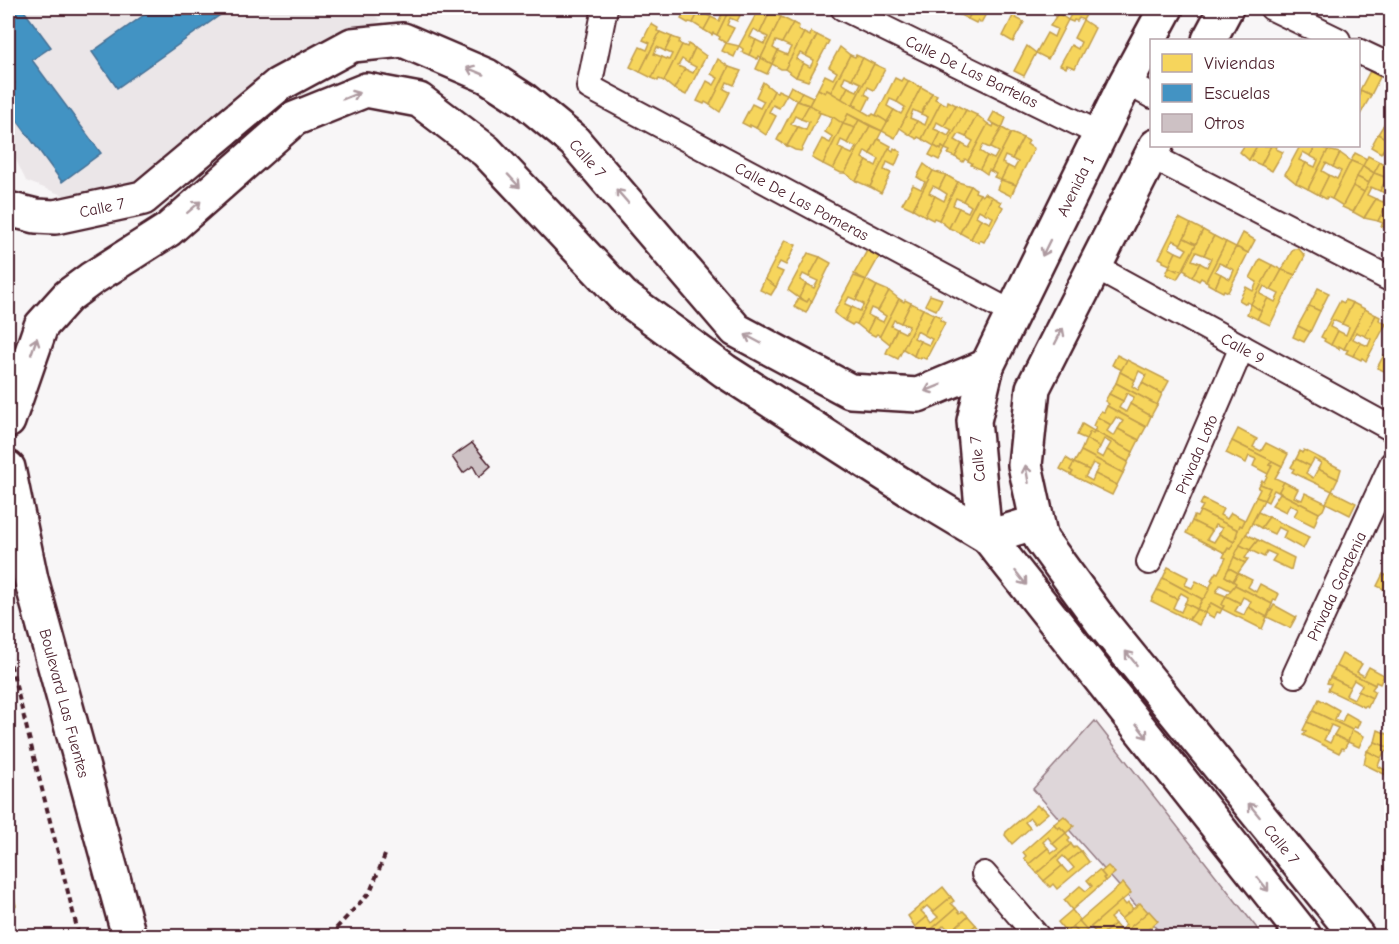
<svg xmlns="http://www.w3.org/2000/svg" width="1399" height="944" font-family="'Comic Neue',sans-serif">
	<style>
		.built { fill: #ebe6e8 }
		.green { fill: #ded6d9; stroke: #947a82; stroke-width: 1.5 }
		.homes { fill: #f6d55c; stroke: #c29e4d; stroke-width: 1.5 }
		.schools { fill: #4393c3; stroke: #457095; stroke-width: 1.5 }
		.building { fill: #cdc1c4; stroke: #4a1f2b; stroke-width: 1.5 }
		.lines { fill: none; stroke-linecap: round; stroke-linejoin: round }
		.street-casing { stroke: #4a1f2b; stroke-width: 28 }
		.secondary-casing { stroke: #4a1f2b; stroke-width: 38 }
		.primary-casing { stroke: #4a1f2b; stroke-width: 38 }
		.path { stroke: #4a1f2b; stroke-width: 4; stroke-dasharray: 6 4.5; stroke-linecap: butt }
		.street { stroke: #fff; stroke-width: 24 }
		.secondary { stroke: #fff; stroke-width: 33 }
		.primary { stroke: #fff; stroke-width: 33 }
		.oneway { stroke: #ae9aa0 }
		.labels { text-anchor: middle; stroke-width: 6; stroke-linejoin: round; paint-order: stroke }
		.street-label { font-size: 16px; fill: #4a1f2b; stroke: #fff }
	</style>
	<rect width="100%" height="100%" fill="#f8f6f7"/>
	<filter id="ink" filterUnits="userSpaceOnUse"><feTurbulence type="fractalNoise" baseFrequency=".0167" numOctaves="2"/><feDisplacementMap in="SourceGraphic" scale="12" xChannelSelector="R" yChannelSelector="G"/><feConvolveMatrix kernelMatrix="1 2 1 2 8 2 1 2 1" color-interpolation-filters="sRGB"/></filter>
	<g filter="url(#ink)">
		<path class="built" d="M8,8h360l13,13 -82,31 -138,116 -78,35 -57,-22 -18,-38z"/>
		<path class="green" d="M1095,721l168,215h-100l-130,-147z"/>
		<g class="homes">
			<path d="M687,8l9,1 5,-1 -8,15 -4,-1 -1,1 -7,-4z"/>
			<path d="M701,8h7l-3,6 6,3 -7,13 -11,-7z"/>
			<path d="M716,8h14l-13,27 -4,-2 -1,2 -8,-5 7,-13 8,4 3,-7 -7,-4z"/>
			<path d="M730,8h14l-7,13 -7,-3 -3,7 7,3 -8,15 -7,-4 1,-2 -3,-2z"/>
			<path d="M959,8h15l-6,11 -12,-6z"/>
			<path d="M974,8h15l-8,15 -3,-3 -2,3 -8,-4z"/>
			<path d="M1017,8h14l-4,7 -7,-4 -4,7 8,4 -11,20 -10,-6z"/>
			<path d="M759,9l11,3 -10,21 -6,-4 -4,8 6,3 -7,15 -7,-3 1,-3 -4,-3z"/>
			<path d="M1074,9l12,6 -3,5 -4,-2 -2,3 -3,-1 -1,2 -5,-2z"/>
			<path d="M770,12l11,5 -20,41 -2,-2 -2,3 -8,-4 7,-15 8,4 4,-7 -8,-4z"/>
			<path d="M1058,13l10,7 -20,39 -12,-6 11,-20 7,4 3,-8 -7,-3z"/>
			<path d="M781,17l12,6 -11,20 -6,-2 -3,7 5,3 -6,13 -11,-6z"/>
			<path d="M1083,20l12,8 -20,40 -8,-3 -1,3 -6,-3 11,-20 7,4 3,-7 -7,-4z"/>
			<path d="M793,23l6,3 -1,4 6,3 -19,36h-4l-9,-5 6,-13 9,4 4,-8 -9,-4z"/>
			<path d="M651,24l7,4 -1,3 3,1 -20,40 -10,-5 10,-20 7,3 3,-7 -7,-3z"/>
			<path d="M660,32l12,5 -7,14 -8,-4 -3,7 8,3 -10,21 -12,-6z"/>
			<path d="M811,32l6,3 -11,21 -6,-3 -4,6 7,4 -7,14 -11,-8 19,-36 6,3z"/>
			<path d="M817,35l12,6 -21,40 -12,-4 7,-14 7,4 4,-7 -8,-4z"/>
			<path d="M672,37l8,3 -1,3 3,2 -18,36 -5,-2 -1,2 -6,-3 10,-21 7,3 3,-6 -7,-3z"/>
			<path d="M726,43l13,3 -5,11 -12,-6z"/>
			<path d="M688,44l7,4 -7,15 -6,-4 -4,7 7,3 -11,20 -10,-8 18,-36 5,2z"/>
			<path d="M1027,46l9,7 -12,23 -10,-5z"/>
			<path d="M840,47l10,8 -19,37 -4,-2 -2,3 -7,-4 7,-14 8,4 4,-7 -8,-5z"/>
			<path d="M695,48l11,8 -20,39 -12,-6 11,-20 8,4 3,-6 -8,-4z"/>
			<path d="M850,55l5,2 1,-2 7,3 -11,21 -7,-3 -3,7 6,4 -7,13 -10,-8z"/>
			<path d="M761,58l11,6 -5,10 -11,-5z"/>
			<path d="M863,58l11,6 -21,40h-2l-10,-4 7,-13 9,4 4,-8 -9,-4z"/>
			<path d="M718,59l11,8 -19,38 -5,-3 -1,2 -7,-3 10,-20 7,4 4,-7 -7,-4z"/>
			<path d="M874,64l11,5 -11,21 -6,-3 -3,7 5,3 -7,14 -7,-3 1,-2 -4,-2z"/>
			<path d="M729,67l12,4 -7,14 -7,-3 -3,7 6,3 -10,20 -10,-7z"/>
			<path d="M1370,71l10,6 -9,18 -11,-5z"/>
			<path d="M895,78l6,3 2,-3 6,3 -12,21 -7,-3 -3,7 7,4 -7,12 -11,-7z"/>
			<path d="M909,81l12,6 -26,51 -13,-7 12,-21 7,4 4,-7 -8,-5z"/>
			<path d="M763,82l11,9 -18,37 -6,-3v2l-8,-4 10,-19 8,4 4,-7 -8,-4z"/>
			<path d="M791,86l11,6 -5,9 -10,-7z"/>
			<path d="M921,87l11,6 -11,21 -8,-4 -3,8 7,3 -7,14 -10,-7z"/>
			<path d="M818,89l7,4 2,-3 44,26 2,-2 8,4 6,4 -5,9 -34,-17 -5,10 -10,-7 -15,-5 1,-2 -10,-5z"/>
			<path d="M778,90l9,4 -8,14 -6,-3 -4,7 7,4 -10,19 -10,-7 18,-37 3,1z"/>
			<path d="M1360,90l11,5 -11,20 -2,-1z"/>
			<path d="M802,92l11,5 -4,8 -12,-4z"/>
			<path d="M932,93l5,2 -2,4 6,3 -19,37 -4,-2 -1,2 -7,-4 7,-14 8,4 3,-8 -7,-3z"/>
			<path d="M797,101l12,4 -8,14 -6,-3 -4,8 7,3 -11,19 -10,-6z"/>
			<path d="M948,101l8,4 -12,21 -7,-4 -3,7 7,3 -7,14 -12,-7 19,-37 6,3z"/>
			<path d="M809,105l10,5 -1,2 2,1 -19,38 -6,-1 -8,-4 11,-19 8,3 3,-8 -8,-3z"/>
			<path d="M956,105l10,5 -21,39 -3,-2 -1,3 -7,-4 7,-14 7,4 4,-6 -8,-4z"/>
			<path d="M966,110l11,5 -11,22 -7,-3 -4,6 7,4 -7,13 -7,-3 2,-3 -5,-2z"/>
			<path d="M1392,110v26l-11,17 -10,-6 7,-13 9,5 4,-8 -8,-5z"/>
			<path d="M994,112l12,6 -4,10 -13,-7z"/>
			<path d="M848,114l11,6 -4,8 -12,-4z"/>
			<path d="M977,115l11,9 -20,37 -3,-2 -2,3 -8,-5 7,-13 7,4 4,-7 -7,-4z"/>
			<path d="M833,117l10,7 -20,40 -11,-6 10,-19 8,4 3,-6 -8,-5z"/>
			<path d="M859,120l11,6 -25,47h-4l-8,-4 10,-19 9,4 4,-7 -9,-4z"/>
			<path d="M843,124l12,4 -8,15 -6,-3 -3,7 5,3 -10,19 -10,-5z"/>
			<path d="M988,124l5,3 1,-3 8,4 -12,20 -7,-3 -3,6 7,5 -7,13 -9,-4 1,-2 -4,-2z"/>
			<path d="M870,126l12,5 -12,23 -5,-3 -3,7 5,3 -11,20 -11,-8z"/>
			<path d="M1383,126l8,5 -4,8 -9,-5z"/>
			<path d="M1002,128l9,5 -20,38 -2,-1 -2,4 -7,-5 7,-13 7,3 4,-7 -8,-4z"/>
			<path d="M1011,133l12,5 -11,21 -7,-3 -3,7 6,3 -7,14 -7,-3 2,-3 -5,-3z"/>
			<path d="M1392,136v23l-9,-7z"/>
			<path d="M1023,138l6,3 -2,3 7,5 -18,36 -7,-3 -1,2 -7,-4 7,-14 6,3 4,-7 -6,-3z"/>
			<path d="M878,139l13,7 -21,41 -14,-6 11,-20 9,5 3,-7 -9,-5z"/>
			<path d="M934,146l7,4 1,-3 3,2 -6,11 -10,-5z"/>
			<path d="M1244,146h13l-8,14 -9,-8z"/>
			<path d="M1257,146h14l-10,19 -12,-5z"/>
			<path d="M1271,146h6l-1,3 7,3 -11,19 -11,-6z"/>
			<path d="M1300,146h16l-6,10 -7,-4 -4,8 7,3 -10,20 -11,-9z"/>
			<path d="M1316,146h9l-1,2 4,2 -20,39 -12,-6 10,-20 9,4 3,-7 -8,-4z"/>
			<path d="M889,148l4,3 1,-3 7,4 -6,14 -8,-4 -3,8 7,3 -10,20 -11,-6z"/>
			<path d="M1328,150l12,3 -7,14 -7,-4 -4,8 7,4 -10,20 -11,-6z"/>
			<path d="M1340,153l11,8 -19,38 -5,-2 -1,2 -7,-4 10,-20 8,4 4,-8 -8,-4z"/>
			<path d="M1355,153l12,6 -4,7 -12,-5z"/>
			<path d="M1368,156l12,6 -6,11 -11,-7z"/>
			<path d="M1351,161l12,5 -20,40 -11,-7z"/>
			<path d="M1380,162l11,5 -6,10 -11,-4z"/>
			<path d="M924,164l9,7 -20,38 -11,-5 11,-19 8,4 4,-7 -8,-5z"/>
			<path d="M1363,166l11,7 -5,10 -12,-6z"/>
			<path d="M933,171l13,4 -7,14 -6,-3 -4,7 6,3 -10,20 -12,-7z"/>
			<path d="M1374,173l13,5 -7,13 -9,-4 -4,8 9,4 -12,19 -11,-6z"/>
			<path d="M946,175l12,7 -19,38 -5,-2 -1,2 -8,-4 10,-20 9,5 3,-7 -8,-5z"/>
			<path d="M1357,177l12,6 -5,9 -11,-6z"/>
			<path d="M1387,178l5,2v14l-14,27 -14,-3 12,-19 7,3 4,-8 -7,-3z"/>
			<path d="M1001,180l15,5 -5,11 -14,-7z"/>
			<path d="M958,182l13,4 -8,15 -7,-3 -3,7 6,3 -10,20 -10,-8z"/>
			<path d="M971,186l5,3 -1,3 5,2 -20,39 -11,-5 10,-20 9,4 3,-6 -8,-5z"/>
			<path d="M1353,186l11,6 -11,20 -11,-5z"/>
			<path d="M984,193l8,4 -8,16 -5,-3 -3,6 5,3 -10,20 -11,-6 20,-39 2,2z"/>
			<path d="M1392,194v28l-4,7 -7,-3 2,-3 -5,-2z"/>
			<path d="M992,197l9,5 -1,3 3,2 -19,35 -4,-2 -1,3 -8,-4 10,-20 9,4 3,-6 -9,-4z"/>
			<path d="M1179,218l12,6 -10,20 -8,-4 -4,8 7,4 -6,13 -7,-3v-2l-4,-2z"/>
			<path d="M1191,224l12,6 -7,14 -12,-6z"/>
			<path d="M1203,230l11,6 -10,19 -8,-3 -4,8 8,3 -8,14 -6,-4 1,-2 -4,-2z"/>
			<path d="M1243,233l12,7 -7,13 -12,-6z"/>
			<path d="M1214,236l12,6 -20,39 -5,-3 -2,3 -7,-4 8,-14 7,4 4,-9 -7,-3z"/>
			<path d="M1184,238l12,6 -14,27 -4,-2 -1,2 -8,-4 7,-15 7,3 4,-6 -7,-4z"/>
			<path d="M785,240l11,5 -10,20 -6,-3 -4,7 7,3 -7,15 -11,-8z"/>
			<path d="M1226,242l10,5 -10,19 -7,-3 -4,8 6,3 -6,14 -7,-4v-2l-2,-1z"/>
			<path d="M1236,247l12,6 -20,39 -4,-2 -1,2 -8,-4 6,-14 9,5 4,-9 -8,-4z"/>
			<path d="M868,249l12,6 -14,25 -12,-6z"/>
			<path d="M1293,249h6l6,7 -10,19 -13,-5z"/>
			<path d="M808,253l12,4 -11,20 -6,-3 -3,6 6,4 -7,14 -11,-8z"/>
			<path d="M820,257l11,6 -19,38 -3,-2 -2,3 -8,-4 7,-14 8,4 4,-7 -9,-4z"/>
			<path d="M1260,259l12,6 -21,39 -4,-2 -1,2 -7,-4 7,-13 7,4 4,-9 -7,-4z"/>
			<path d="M1272,265l10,5 -11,20 -7,-4 -4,8 8,4 -7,13 -10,-7z"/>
			<path d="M1169,267l8,4 1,-2 4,2 -5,8 -11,-5z"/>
			<path d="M1282,270l13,5 -25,50 -13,-6 11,-21 7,4 4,-8 -8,-4z"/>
			<path d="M854,276l12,4 -10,20 -7,-3 -4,7 7,3 -7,14 -11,-8z"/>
			<path d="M765,279l11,8 -5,8 -11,-5z"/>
			<path d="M866,280l11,6 -20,38 -3,-1 -2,2 -7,-4 7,-14 8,4 4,-7 -8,-4z"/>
			<path d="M877,286l12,5 -11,20 -7,-3 -3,7 6,3 -7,14 -10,-8z"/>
			<path d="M1318,288l11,5 -9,18 -11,-5z"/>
			<path d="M889,291l10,8 -19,37 -3,-2 -2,2 -8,-4 7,-14 9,4 3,-6 -8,-5z"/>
			<path d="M930,295l12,4 -6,11 -11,-5z"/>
			<path d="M799,298l8,4 2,-3 3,2 -6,12 -12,-6z"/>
			<path d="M899,299l5,3 1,-2 6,3 -10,20 -7,-3 -3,6 6,3 -7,15 -10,-8z"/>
			<path d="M1345,300l8,3 -11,21 -9,-4 -3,7 8,4 -7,14 -7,-4 1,-2 -4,-2 19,-36 4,2z"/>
			<path d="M911,303l12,6 -25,50 -12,-6 11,-24 8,4 4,-7 -8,-3z"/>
			<path d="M1353,303l12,6 -21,40 -5,-3v3l-8,-4 7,-14 8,4 3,-8 -7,-3z"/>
			<path d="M1251,304l10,7 -4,8 -10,-5z"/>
			<path d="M1309,306l11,5 -10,21 -12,-6z"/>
			<path d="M923,309l11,5 -10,21 -7,-4 -3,7 6,3 -6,15 -11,-7z"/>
			<path d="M1365,309l11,6 -11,21 -9,-4 -3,7 8,4 -8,13 -7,-3 2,-3 -4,-1z"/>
			<path d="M934,314l7,3 -1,3 5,3 -19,36 -5,-2 -1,2 -6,-3 6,-15 9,4 3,-6 -8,-4z"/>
			<path d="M1376,315l4,2 -1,3 7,4 -20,37 -4,-3 -1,2 -8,-4 8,-13 7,3 3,-7 -6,-3z"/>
			<path d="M1298,326l12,6 -6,10 -11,-5z"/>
			<path d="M1117,355l10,5 -5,10 -10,-5z"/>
			<path d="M1384,355l7,3 1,-2v12l-3,5 -12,-5z"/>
			<path d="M1127,360l42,21 -7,13 -20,-11 4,-8 -7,-4 -4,9 -15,-8z"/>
			<path d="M1120,372l15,8 -3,6 6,4 4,-7 20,11 -5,11 -41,-22z"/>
			<path d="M1116,383l41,22 -6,11 -21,-12 4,-7 -7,-4 -4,8 -14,-7z"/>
			<path d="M1109,394l14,7 -4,7 7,4 4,-8 21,12 -5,11 -39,-21 2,-2 -4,-3z"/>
			<path d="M1107,406l39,21 -7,13 -21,-11 5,-8 -7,-4 -5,8 -14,-8 4,-6 3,1z"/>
			<path d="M1097,417l14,8 -4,6 7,5 4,-7 21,11 -6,12 -39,-21 2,-3 -3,-2z"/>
			<path d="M1082,424l12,7 -1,3 -3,-2 -4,7 -9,-4z"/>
			<path d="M1238,429l19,10 -4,8 8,4 5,-8 22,11 -6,12 -50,-25z"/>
			<path d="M1094,431l39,21 -5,10 -21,-12 4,-7 -7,-4 -4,8 -14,-8 4,-7 3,2z"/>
			<path d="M1086,439l14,8 -4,7 7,4 4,-8 21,12 -5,11 -42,-22z"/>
			<path d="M1232,441l40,20 -3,4 3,1 -4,8 -15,-8 3,-7 -7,-3 -3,7 -20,-10z"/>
			<path d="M1304,450l37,19 -3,10 -20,-10 3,-6 -7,-4 -4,7 -14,-7 4,-8 2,2z"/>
			<path d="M1081,451l42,22 -6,12 -22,-11 4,-8 -6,-3 -4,7 -15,-7z"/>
			<path d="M1066,458l8,5 -4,7 3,2 -2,3 -11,-6z"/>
			<path d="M1296,459l14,7 -4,7 7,5 5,-9 20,10 -6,12 -40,-19 2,-3 -3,-2z"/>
			<path d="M1272,461l10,5 -7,12 9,4 -5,9 1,2 -6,-3 -6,12 -4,-2 6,-12 -10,-4 2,-4 2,2 8,-16 -3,-1z"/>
			<path d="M1074,463l15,7 -4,7 7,4 3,-7 22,11 -5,10 -41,-20 2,-3 -3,-2z"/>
			<path d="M1284,482l14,7 -4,8 8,3 3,-7 21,10 -3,7 -4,3 -39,-20 -1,-2z"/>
			<path d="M1260,484l10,4 -6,12 -8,-3 4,-8 -2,-1z"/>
			<path d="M1332,491l24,12 -6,12 -24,-12z"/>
			<path d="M1280,493l39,20 -5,13 -20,-10 4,-7 -8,-5 -4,8 -14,-7z"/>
			<path d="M1256,497l8,3 -39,76 11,7 -4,8 -12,-6 -4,7 10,4 -4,9 2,1 -2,3 -11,-6 -6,10 -8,-4 16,-28 -2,-1 5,-8 2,1 8,-15 -3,-1 5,-9 2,1 7,-14 -2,-1 5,-9 2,1z"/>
			<path d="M1203,499l20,10 -3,6 7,4 4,-6 14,7 -3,6 -2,-1 -2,5 -38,-19 3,-5 -3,-1z"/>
			<path d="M1200,511l38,19 -4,12 -15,-8 3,-6 -7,-3 -3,6 -20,-10 2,-5 3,1z"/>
			<path d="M1258,512l11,5 -8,11 -9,-5z"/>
			<path d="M1269,517l40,20 -6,12 -20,-11 3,-7 -8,-4 -4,7 -13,-6z"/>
			<path d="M1192,521l20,10 -5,8 7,3 5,-8 15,8 -4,7 -2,-1 -3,5 -39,-20z"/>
			<path d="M1246,534l12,6 -8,10 -10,-5z"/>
			<path d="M1258,540l36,18 -3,12 -19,-9 4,-6 -9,-4 -3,6 -14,-7z"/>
			<path d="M1240,545l10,5 -5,8 3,1 -3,4 -11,-6z"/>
			<path d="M1234,557l11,6 -7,10 -9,-5z"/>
			<path d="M1168,567l20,10 -3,8 7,3 4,-7 14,7 -5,9 -3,2 -39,-21z"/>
			<path d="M1229,568l9,5 -5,8 -8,-5z"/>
			<path d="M1238,573l14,7 -4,7 8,5 4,-8 19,10 -3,6 -2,-1 -2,5 -37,-19 1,-2 -3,-2z"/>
			<path d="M1383,574l9,4v15l-15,-7z"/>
			<path d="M1163,578l39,21 -5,10 -12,-6 3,-6 -7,-4 -4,6 -20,-9z"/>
			<path d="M1235,585l37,19 -5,13 -19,-10 3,-6 -8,-4 -3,6 -14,-7z"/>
			<path d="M1157,590l20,9 -4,9 8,4 4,-9 12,6 -5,9 -2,-1 -1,3 -38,-19z"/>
			<path d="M1226,596l14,7 -5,8 9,4 4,-8 19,10 -5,12 -40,-20 2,-3 -2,-1z"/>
			<path d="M1211,603l11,6 -2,4 -3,-1 -3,6 -9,-5z"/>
			<path d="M1274,605l22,12 -6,11 -23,-11z"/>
			<path d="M1197,609l8,4 -6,12 -10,-5z"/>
			<path d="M1342,654l20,10 -5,8 7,4 5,-9 15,8 -4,9 -4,-2 -1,3 -39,-19z"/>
			<path d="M1336,666l39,19 -3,4 3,2 -3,7 -14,-7 4,-6 -8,-5 -4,7 -20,-10z"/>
			<path d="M1330,677l20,10 -4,8 8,4 4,-8 14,7 -4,9 -2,-2 -2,2 -36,-17 3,-6 -4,-1z"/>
			<path d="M1319,699l20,11 -4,9 7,3 4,-9 14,8 -3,7 -3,-1 -2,3 -39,-19z"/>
			<path d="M1313,711l39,19 -4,12 -14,-7 4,-7 -7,-3 -3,7 -21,-10z"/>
			<path d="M1307,722l21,10 -4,8 6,3 4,-8 14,7 -4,7 -2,-1 -3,5 -36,-18 3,-4 -3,-1z"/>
			<path d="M1352,730l12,6 -5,11 -11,-5z"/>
			<path d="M1378,730l14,6 -3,8 3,1v4l-17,-7z"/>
			<path d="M1375,742l17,7v5l-7,-3 -4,7 -14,-7z"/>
			<path d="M1367,751l14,7 -3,8 7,4 4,-8 3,1v15l-28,-14z"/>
			<path d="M1037,805l3,3 2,-1 6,6 -13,11 -5,-6 -5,4 5,6 -18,16 -7,-9 1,-3z"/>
			<path d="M1064,816l10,10 -8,7 -6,-6 -2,2 -4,-5z"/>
			<path d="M1054,824l4,5 2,-2 6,6 -13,11 -5,-7 -5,5 5,6 -19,16 -5,-6 2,-2 -3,-4z"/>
			<path d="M1066,833l4,6 -2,2 3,3 -34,29 -8,-9 19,-16 4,5 6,-4 -5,-5z"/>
			<path d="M1071,844l3,4 2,-2 5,5 -13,10 -5,-5 -5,5 4,5 -18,15 -7,-8z"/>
			<path d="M1081,851l8,11 -32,27 -4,-5 -3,3 -6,-6 18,-15 6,7 6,-5 -6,-7z"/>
			<path d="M1108,866l7,7 -10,8 -2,-3 2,-1 -4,-5z"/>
			<path d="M1099,870l6,7 -2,1 2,3 -33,29 -8,-10 16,-14 6,5 6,-5 -5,-6z"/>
			<path d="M8,871l8,35 -8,3z"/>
			<path d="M1123,883l8,10 -44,37 -8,-9z"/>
			<path d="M943,887l8,10 -18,15 -6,-6 -6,5 6,6 -12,10 -7,-11z"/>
			<path d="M951,897l3,4 -3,2 5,5 -31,27 -6,-4 -4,-4 12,-10 4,6 7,-6 -5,-5z"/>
			<path d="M1122,900l4,5 2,-2 5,6 -12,10 -5,-6 -6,5 5,6 -15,12h-5l-3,-2 3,-2 -4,-5z"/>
			<path d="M1140,903l8,9 -8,8 -20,16h-20l15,-12 5,6 6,-5 -5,-6z"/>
			<path d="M956,908l4,5 3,-2 5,5 -18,16 -6,-7 -5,5 5,6h-18l-1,-1z"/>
			<path d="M1072,910l8,10 -14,12 -8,-10z"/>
			<path d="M1149,911l9,10 -18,15h-20z"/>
			<path d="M968,916l8,9 -14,11h-8l-4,-4z"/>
			<path d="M1079,921l8,9 -6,6 -8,-10z"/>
			<path d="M976,925l8,10 -2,1h-20z"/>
			<path d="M1073,926l7,10h-20l6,-4z"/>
		</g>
		<g class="schools">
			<path d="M8,8h14l29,39 -19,13 69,93 -39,29 -54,-74v-20l7,-5 -7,-11z"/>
			<path d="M154,8h76l-113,80 -25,-36z"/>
		</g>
		<path class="building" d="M472,443l19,23 -12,11 -6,-11 -10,7 -11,-16z"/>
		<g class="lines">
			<defs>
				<g id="street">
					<path d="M605,8l-16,79 425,227"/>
					<path d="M843,8l257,126"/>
					<path d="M1272,8l66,32"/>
					<path d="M1358,51l34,16"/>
					<path d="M1126,82l26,14"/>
					<path d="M1151,156l241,124"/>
					<path d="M1095,267l297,162"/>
					<path d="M1149,562l93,-215"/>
					<path d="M1295,675l97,-211"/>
					<path d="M984,874l53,62"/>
				</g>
				<g id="secondary">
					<path d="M1166,8l-40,74 -139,284 -13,55 9,97 5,19 316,399"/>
					<path d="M1209,40l17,-32"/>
					<path d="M1156,146l-123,242 -8,77 16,74 60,82 256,315"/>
					<path d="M8,209l28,7 19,1 88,-19 135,-113 74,-40 51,-5 84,36 37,24 50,41 162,189 114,61 68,4 69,-29"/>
					<path d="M8,421l33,-95 27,-30 23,-17 77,-49 126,-111 72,-29 53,10 67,51 137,145 102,75 188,121 75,45 49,-15"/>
				</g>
				<path id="primary" d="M8,468l23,111 98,357"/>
			</defs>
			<use href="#street" class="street-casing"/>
			<use href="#secondary" class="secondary-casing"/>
			<use href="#primary" class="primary-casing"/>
			<g class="path">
				<path d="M8,654l71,282"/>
				<path d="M329,936l41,-44 15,-37"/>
			</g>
			<use href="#street" class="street"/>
			<use href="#secondary" class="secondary"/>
			<use href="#primary" class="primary"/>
		</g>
		<defs><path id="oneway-shaft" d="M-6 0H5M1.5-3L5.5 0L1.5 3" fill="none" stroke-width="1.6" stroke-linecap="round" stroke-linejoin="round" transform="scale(1.5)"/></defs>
		<g class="oneway">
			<use href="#oneway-shaft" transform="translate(475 71) rotate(-157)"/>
			<use href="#oneway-shaft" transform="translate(351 96) rotate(-22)"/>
			<use href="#oneway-shaft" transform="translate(514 181) rotate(47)"/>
			<use href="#oneway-shaft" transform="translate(622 196) rotate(-131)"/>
			<use href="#oneway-shaft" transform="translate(194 207) rotate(-41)"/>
			<use href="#oneway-shaft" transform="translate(1046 248) rotate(116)"/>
			<use href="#oneway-shaft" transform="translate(1059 336) rotate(-63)"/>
			<use href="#oneway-shaft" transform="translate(753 339) rotate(-152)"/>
			<use href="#oneway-shaft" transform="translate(34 346) rotate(-71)"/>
			<use href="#oneway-shaft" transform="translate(933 388) rotate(158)"/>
			<use href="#oneway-shaft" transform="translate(1027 474) rotate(-100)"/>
			<use href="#oneway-shaft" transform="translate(1021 578) rotate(52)"/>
			<use href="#oneway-shaft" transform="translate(1131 658) rotate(-129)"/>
			<use href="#oneway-shaft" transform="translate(1142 731) rotate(52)"/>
			<use href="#oneway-shaft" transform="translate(1254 810) rotate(-129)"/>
			<use href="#oneway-shaft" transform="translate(1263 884) rotate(52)"/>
		</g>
	</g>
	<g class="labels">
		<g class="street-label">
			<text transform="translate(972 71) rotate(26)" y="6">Calle De Las Bartelas</text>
			<text transform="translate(588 158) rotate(48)" y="6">Calle 7</text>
			<text transform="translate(1075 186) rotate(-64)" y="6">Avenida 1</text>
			<text transform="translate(802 201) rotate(28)" y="6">Calle De Las Pomeras</text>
			<text transform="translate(102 207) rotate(-12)" y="6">Calle 7</text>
			<text transform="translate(1243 348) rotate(29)" y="6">Calle 9</text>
			<text transform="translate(1196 454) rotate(-67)" y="6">Privada Loto</text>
			<text transform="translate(977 459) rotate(-96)" y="6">Calle 7</text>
			<text transform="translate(1336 586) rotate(-65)" y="6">Privada Gardenia</text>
			<text transform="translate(65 703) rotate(75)" y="6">Boulevard Las Fuentes</text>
			<text transform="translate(1282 844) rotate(51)" y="6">Calle 7</text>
		</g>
	</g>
	<rect width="1399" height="944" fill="none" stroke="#fff" stroke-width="30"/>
	<rect x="15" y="15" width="1369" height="914" fill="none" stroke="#4a1f2b" stroke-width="2" filter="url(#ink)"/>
	<rect x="1150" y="39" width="210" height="108" fill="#ffffff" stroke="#b7a5aa" stroke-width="1.5"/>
	<rect x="1162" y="54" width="30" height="18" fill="#f6d55c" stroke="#b7a5aa" stroke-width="1.5"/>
	<text x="1204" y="69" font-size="18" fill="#4a1f2b">Viviendas</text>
	<rect x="1162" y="84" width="30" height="18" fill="#4393c3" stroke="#b7a5aa" stroke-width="1.5"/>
	<text x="1204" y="99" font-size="18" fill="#4a1f2b">Escuelas</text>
	<rect x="1162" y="114" width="30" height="18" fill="#cdc1c4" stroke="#b7a5aa" stroke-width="1.5"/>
	<text x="1204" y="129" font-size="18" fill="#4a1f2b">Otros</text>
</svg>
